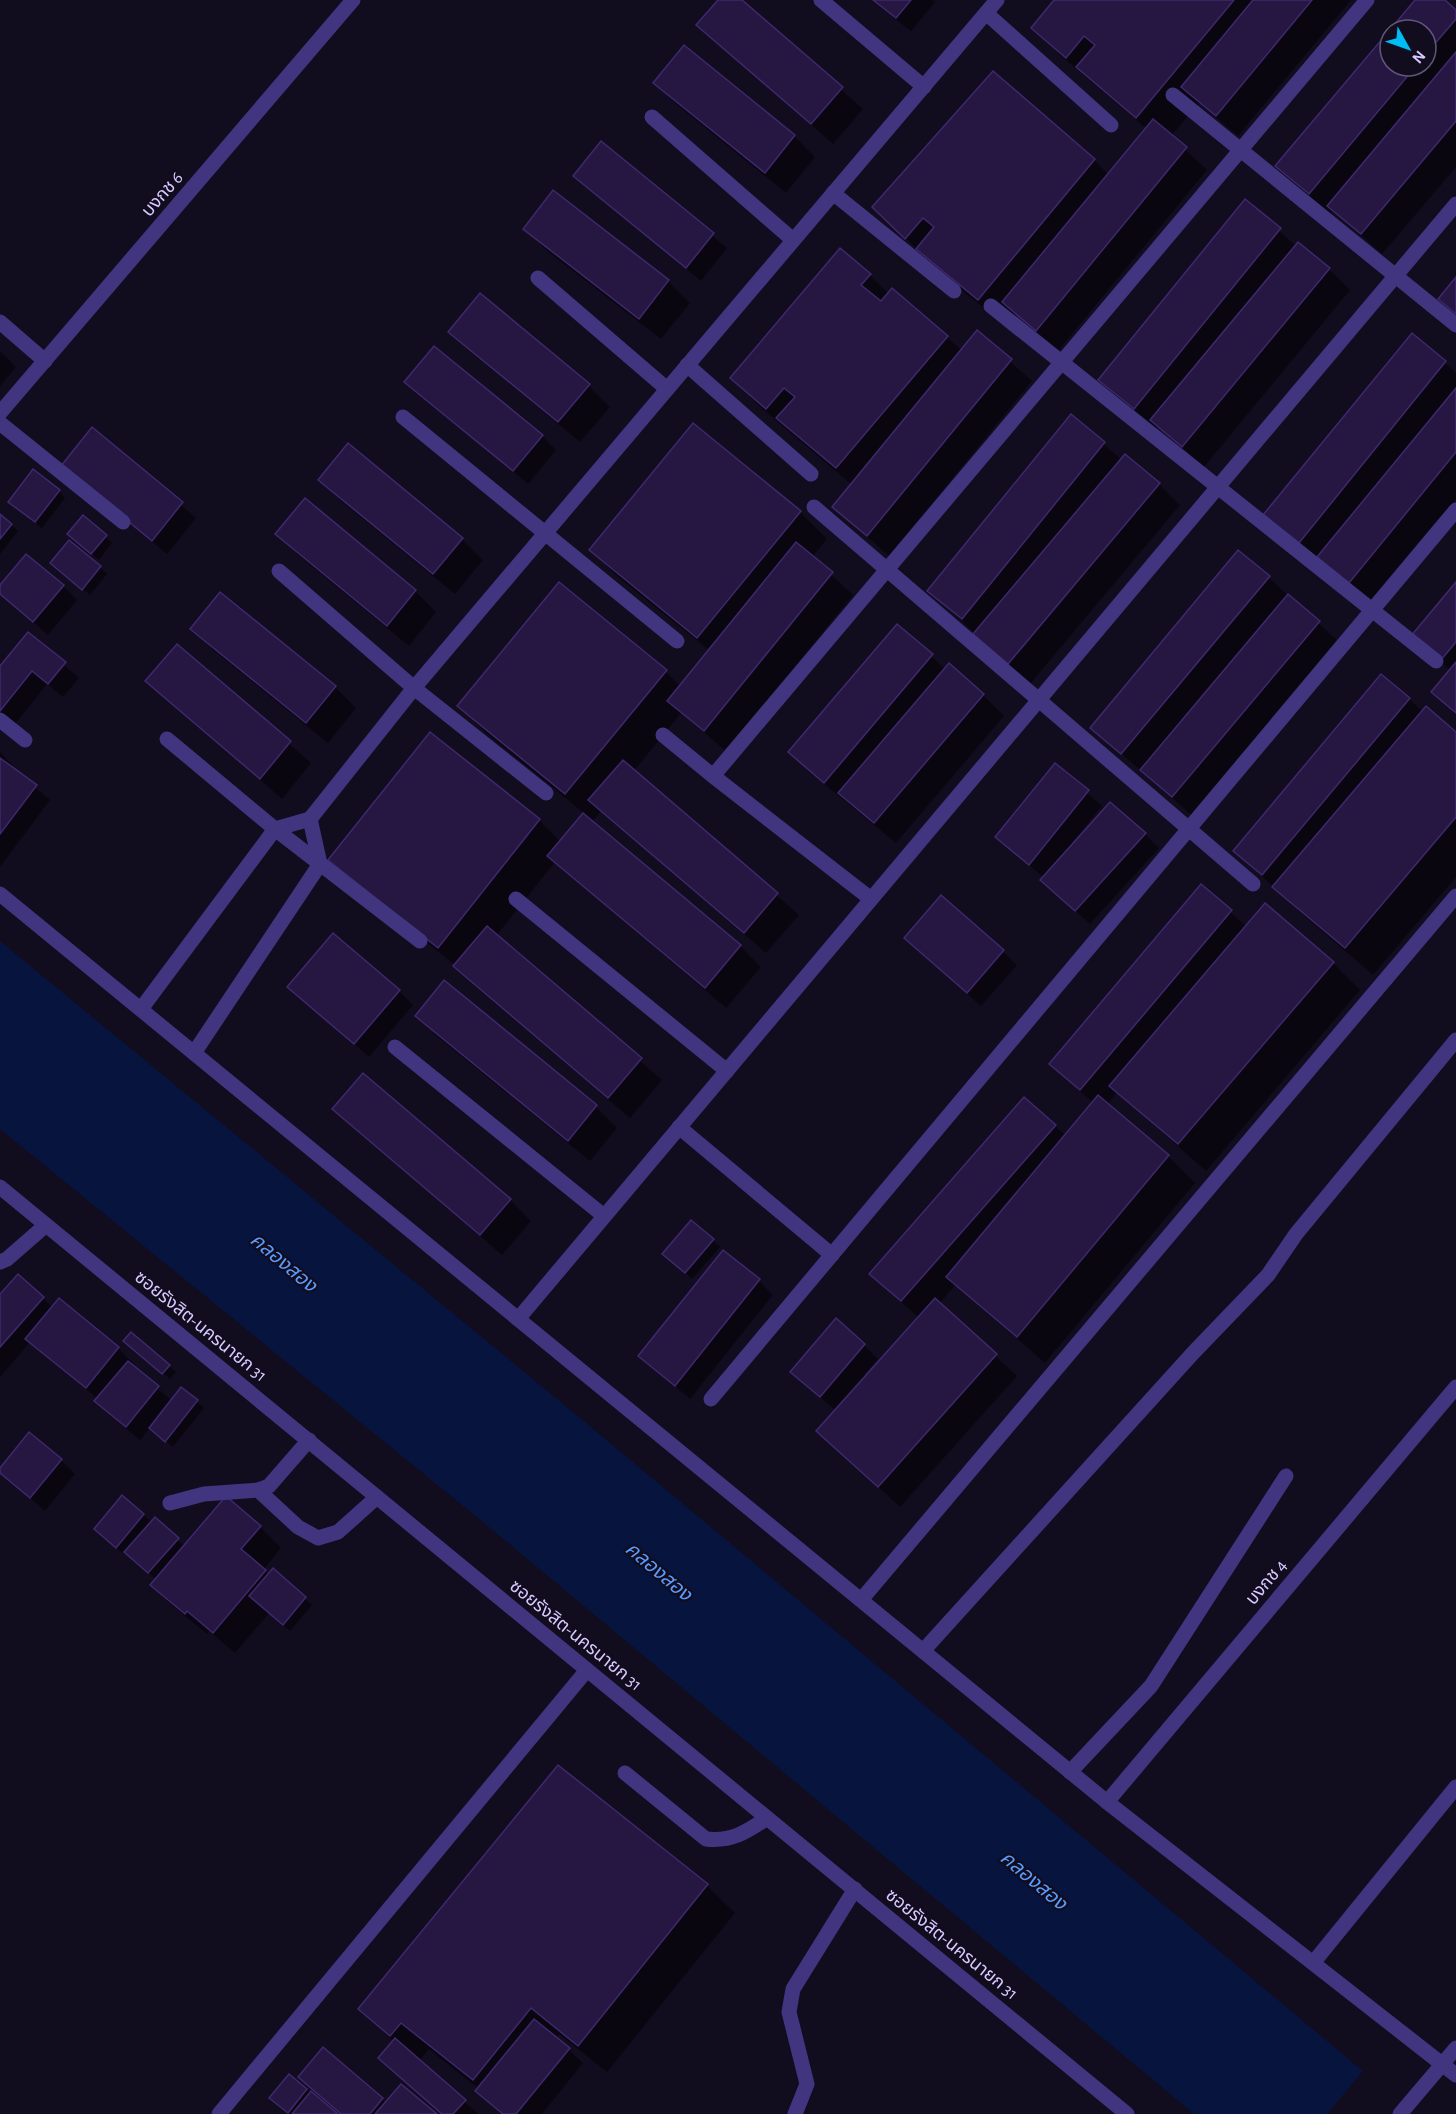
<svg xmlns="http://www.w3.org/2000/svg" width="1456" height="2114" font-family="'Alegreya Sans','Noto Sans Thai',sans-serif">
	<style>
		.water { fill: #07143d }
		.shadow { fill: #0007 }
		.building { fill: #251741; stroke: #3f286e; stroke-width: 1.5 }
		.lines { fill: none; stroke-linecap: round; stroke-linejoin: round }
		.minor { stroke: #423580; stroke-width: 15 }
		.labels { text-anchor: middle; stroke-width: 4.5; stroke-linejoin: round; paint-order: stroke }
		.street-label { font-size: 18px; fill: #d7caff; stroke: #120c1f }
		.water-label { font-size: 20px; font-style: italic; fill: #589cff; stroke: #120c1f }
	</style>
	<rect width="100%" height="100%" fill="#120c1f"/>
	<path class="water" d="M0,941l579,476 784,654 -36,43h-133l-705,-587 -489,-398z"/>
	<g class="shadow">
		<path d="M720,0h20l123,109 -30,35 -135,-120z"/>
		<path d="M871,0h61l3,2 -24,29z"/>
		<path d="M1056,0h295l-113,136 -39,-33 -28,33 36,34 -149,181 -42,-37 -10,12 -61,-49 -71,-70 220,-47 15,15 38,-46 -87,-74 -27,-27z"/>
		<path d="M1417,0h25l14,12v155l-74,87 -49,-44 -3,4 -32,-27 -21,-21 113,-134v34h36v-36h-34z"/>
		<path d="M655,83l139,53 21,21 -29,36 -110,-89z"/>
		<path d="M601,143l126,105 -26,33 -126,-105z"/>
		<path d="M553,192l115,89 22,22 -29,36 -115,-89 -21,-21z"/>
		<path d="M1246,201l50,45 2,-2 31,25 21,21 -146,177 -46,-41 -3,3 -34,-28 -21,-21z"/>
		<path d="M870,275l19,19 58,43 15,14 15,-19 55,49 -143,175 -55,-49 18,-22 -93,-79 -27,-28z"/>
		<path d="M450,331l139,55 21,21 -30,35 -109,-90z"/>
		<path d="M1412,335l44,38v126l-85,104 -84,-67z"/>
		<path d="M0,351l16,16 -16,19z"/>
		<path d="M406,382l136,54 14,14 -28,34z"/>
		<path d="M1071,416l51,44 37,24 21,21 -150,179 -101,-93z"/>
		<path d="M93,429l103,89 -29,36 -90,-74z"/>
		<path d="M320,480l142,59 21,21 -28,34 -114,-93z"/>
		<path d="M59,491l6,7 -23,30 -32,-26z"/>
		<path d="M306,501l109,90 21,21 -27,34 -111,-91 -21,-21z"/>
		<path d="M800,512l27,27 -15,18 41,38 -127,156 -45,-38 -47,58 165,144 -33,38 -165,-142 -9,11 148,124 21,21 -35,41 -171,-146 -59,74 166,144 -32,38 -154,-131 -21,-22 -98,-77 -27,-28 100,-126 109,86 22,22 24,-28 -99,-81 -27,-28 207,-33 15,15 29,-36 -92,-74 -27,-27z"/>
		<path d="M0,516l18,15 -18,23z"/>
		<path d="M83,517l29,26 -13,17 -23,-20z"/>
		<path d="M100,567l7,7 -17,21 -31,-25z"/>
		<path d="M1268,577l72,66 -146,174 -102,-89z"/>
		<path d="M1456,584v131l-23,-23 18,-22 -17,-13z"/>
		<path d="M63,586l14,14 -29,35 -48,-42v-6z"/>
		<path d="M897,626l49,44 37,25 21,21 -108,127 -85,-70 -21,-21z"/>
		<path d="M192,628l143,59 21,21 -28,35 -115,-93z"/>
		<path d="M28,634l51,44 -16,19 -16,-13 -32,40 -15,-12v-43z"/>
		<path d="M177,646l134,117 -29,36 -135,-118z"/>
		<path d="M1409,699l14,13 33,22v143l-83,98 -71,-61 -67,-63z"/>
		<path d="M0,752l14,15 -1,2 37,31 -50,67z"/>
		<path d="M1055,765l47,41 -30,37 2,2 71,-11 14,14 -69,76 -34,-30 -14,-14 2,-2 -47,-41z"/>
		<path d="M1201,886l46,41 86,36 27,27 -154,181 -89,-79 -10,13 61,51 27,27 -150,180 -90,-78 -16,19 78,72 -117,131 -82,-76 18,-20 -44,-39 72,-27 14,14 -14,16 3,2 52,-59 -48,-44 184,-148 11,10 27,-33 -42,-39z"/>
		<path d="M1002,951l15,14 -36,41 -61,-54z"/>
		<path d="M444,983l152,124 21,21 -27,33 -152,-124 -21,-21z"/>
		<path d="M289,987l110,4 14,14 -44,52z"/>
		<path d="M334,1109l176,91 21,21 -29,34z"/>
		<path d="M691,1222l29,25 -28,32 -21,-19z"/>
		<path d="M759,1281l14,14 -83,104 -50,-43z"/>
		<path d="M0,1297l43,1 10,10 6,-8 59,48 15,15 -2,2 41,36 10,-12 22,19 -31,39 -23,-19 -10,12 -30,-25 -14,-14 2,-2 -68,-57 -30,35z"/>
		<path d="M132,1348l37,18 7,6 -6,7z"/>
		<path d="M61,1460l14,14 -30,37 -45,-39z"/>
		<path d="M143,1515l42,31 75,-19 21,21 -18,22 6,6 5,-5 38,34 -22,26 -21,-18 -34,40 -26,-22 -2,3 -34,-28 -21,-21 5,-5 -32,-29 -2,2 -21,-17z"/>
		<path d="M559,1767l148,119 28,27 -128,159 -48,-38 -3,4 27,25 -41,51h-40l-25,-23 2,-2 -50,-40 -10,12 59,53h-36l-48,-42v-30l-34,-33z"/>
		<path d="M289,2076l28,22 2,-1 -19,-20 82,22 4,5 49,10h-146l-11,-9z"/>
	</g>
	<g class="building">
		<path d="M718,0h24l101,87 -32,37 -115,-99z"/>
		<path d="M873,0h38l-15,18z"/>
		<path d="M1054,0h180l-98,118 -60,-51 19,-22 -11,-9 -18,22 -35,-30z"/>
		<path d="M1253,0h59l-96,116 -35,-29z"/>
		<path d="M1415,0h30l11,10v9l-30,35v-24h-36v36h26l-107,128 -34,-28z"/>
		<path d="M684,45l111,90 -30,38 -112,-90z"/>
		<path d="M1456,52v69l-95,113 -34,-28z"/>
		<path d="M993,71l102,88 -117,141 -62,-51 18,-22 -11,-9 -18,21 -33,-32z"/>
		<path d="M1153,119l34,28 -151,184 -34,-29z"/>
		<path d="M601,141l113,92 -28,35 -113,-92z"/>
		<path d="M553,190l116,90 -30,39 -116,-90z"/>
		<path d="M1245,199l36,29 -147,181 -36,-29z"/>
		<path d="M1298,242l32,26 -148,179 -32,-27z"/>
		<path d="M840,248l31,26 -10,11 20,16 11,-13 56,48 -112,132 -60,-50 19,-21 -11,-9 -18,21 -36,-31z"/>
		<path d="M1456,277v37l-18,-15z"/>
		<path d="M480,293l110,91 -32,38 -110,-90z"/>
		<path d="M977,330l35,29 -145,177 -35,-29z"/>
		<path d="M1412,333l34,28 -147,182 -36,-28z"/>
		<path d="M434,346l109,89 -30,36 -109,-89z"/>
		<path d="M1456,388v64l-107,131 -32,-26z"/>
		<path d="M1071,414l34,28 -143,177 -35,-28z"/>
		<path d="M693,423l108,88 -104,127 -108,-88z"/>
		<path d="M92,427l91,75 -31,39 -91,-75z"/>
		<path d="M348,443l115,95 -30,36 -115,-94z"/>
		<path d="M1125,454l35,29 -152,181 -35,-30z"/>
		<path d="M33,469l27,21 -25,32 -27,-20z"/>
		<path d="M305,498l111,92 -29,36 -112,-92z"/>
		<path d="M0,514l12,10 -12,15z"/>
		<path d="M83,515l24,20 -16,19 -24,-20z"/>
		<path d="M69,540l32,26 -19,24 -32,-27z"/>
		<path d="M796,542l37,30 -129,159 -37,-30z"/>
		<path d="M1238,550l32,26 -149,178 -31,-26z"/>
		<path d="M26,554l38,31 -31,37 -33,-28v-9z"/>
		<path d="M559,582l108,88 -102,124 -108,-88z"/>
		<path d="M1456,582v60l-15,18 -30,-24z"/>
		<path d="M220,592l116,94 -30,37 -116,-94z"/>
		<path d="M1288,594l32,27 -148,176 -32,-27z"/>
		<path d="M897,624l36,30 -109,129 -36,-31z"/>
		<path d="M28,632l38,30 -18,22 -16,-13 -32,40v-45z"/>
		<path d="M177,644l114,97 -31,38 -115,-98z"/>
		<path d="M1456,662v51l-25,-21z"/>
		<path d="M949,663l35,31 -110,129 -36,-30z"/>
		<path d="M1381,674l29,24 -148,177 -29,-24z"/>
		<path d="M1426,706l30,26v85l-111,131 -73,-61z"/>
		<path d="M430,732l110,87 -102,129 -110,-88z"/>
		<path d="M0,758l37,27 -37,49z"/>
		<path d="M623,760l155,133 -34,40 -156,-133z"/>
		<path d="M1055,763l34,27 -60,75 -34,-28z"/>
		<path d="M1110,802l36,31 -71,78 -35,-31z"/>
		<path d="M583,813l158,132 -36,43 -158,-132z"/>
		<path d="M1201,884l31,26 -152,180 -31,-26z"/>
		<path d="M941,895l63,55 -37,43 -63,-55z"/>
		<path d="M1265,903l69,59 -156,182 -69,-58z"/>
		<path d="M487,926l155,132 -34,40 -155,-132z"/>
		<path d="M333,933l67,57 -46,54 -67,-57z"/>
		<path d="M444,980l153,125 -29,36 -153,-125z"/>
		<path d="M363,1073l148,126 -31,36 -148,-126z"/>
		<path d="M1098,1095l71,60 -152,182 -71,-60z"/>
		<path d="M1024,1097l32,28 -155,176 -32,-27z"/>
		<path d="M691,1220l23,19 -29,34 -23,-19z"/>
		<path d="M723,1250l37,29 -85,107 -37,-30z"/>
		<path d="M18,1274l26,23 -44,50v-53z"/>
		<path d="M59,1298l60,49 -33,41 -61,-49z"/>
		<path d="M935,1298l62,56 -119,133 -62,-56z"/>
		<path d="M836,1318l29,26 -45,53 -30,-25z"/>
		<path d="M131,1332l39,33 -8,9 -39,-33z"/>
		<path d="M128,1361l31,25 -33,41 -32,-26z"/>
		<path d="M181,1387l17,13 -33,42 -16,-14z"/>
		<path d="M29,1432l33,27 -32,39 -30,-25v-5z"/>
		<path d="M122,1495l22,19 -28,34 -22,-19z"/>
		<path d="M226,1496l35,30 -20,23 25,21 -53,63 -26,-22 -2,3 -35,-29z"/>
		<path d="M155,1517l24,21 -31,35 -24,-21z"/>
		<path d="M273,1568l33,29 -23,28 -34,-29z"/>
		<path d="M558,1765l150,119 -130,162 -47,-38 -58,72 -72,-57 -11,13 -32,-27z"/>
		<path d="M534,2019l36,29 -54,66h-13l-28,-23z"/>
		<path d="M395,2038l71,62 -13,14h-11l-64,-56z"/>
		<path d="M323,2047l60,51 -13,16h-29l-43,-37z"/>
		<path d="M289,2074l18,15 -19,24 -19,-15z"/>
		<path d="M401,2084l36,30h-62z"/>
		<path d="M311,2091l27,23h-46z"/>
	</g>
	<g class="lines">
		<g class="minor">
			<path d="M821,0l103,87"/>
			<path d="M986,13l125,112"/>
			<path d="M1173,95l283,230"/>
			<path d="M652,117l141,123"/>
			<path d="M833,193l121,98"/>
			<path d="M538,278l129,111"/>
			<path d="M991,306l445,355"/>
			<path d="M0,322l45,39"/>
			<path d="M687,365l124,109"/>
			<path d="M0,413l353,-413"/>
			<path d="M403,417l274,224"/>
			<path d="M0,423l123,99"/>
			<path d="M814,507l439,377"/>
			<path d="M279,571l135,117 132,105"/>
			<path d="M0,720l25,20"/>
			<path d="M663,735l50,41"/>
			<path d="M167,739l108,90 145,112"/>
			<path d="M310,819l104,-131 583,-688"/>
			<path d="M0,894l1107,908 349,273"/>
			<path d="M516,899l211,172"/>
			<path d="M871,899l-158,-123 654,-776"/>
			<path d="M141,1009l134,-180 35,-10 10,45 -126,189"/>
			<path d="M395,1047l209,169"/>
			<path d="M679,1127l153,128"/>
			<path d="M0,1187l1127,927"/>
			<path d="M0,1262l7,-3 39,-34"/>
			<path d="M518,1319l938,-1115"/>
			<path d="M711,1399l745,-889"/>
			<path d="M258,1490l40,37 20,11 20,-6 39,-35"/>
			<path d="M170,1503l34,-9 54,-4 11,-4 40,-46"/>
			<path d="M861,1600l595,-704"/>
			<path d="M923,1651l270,-298 75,-78 28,-41 160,-194"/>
			<path d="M1070,1772l81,-86 135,-210"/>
			<path d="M625,1773l81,66c25,3 41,-7 61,-21"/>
			<path d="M1107,1802l349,-415"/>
			<path d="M1313,1963l143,-176"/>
			<path d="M219,2114l368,-444"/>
			<path d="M795,2114l12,-30 -18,-72 4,-23 62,-100"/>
			<path d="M1400,2114l56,-66"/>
		</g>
	</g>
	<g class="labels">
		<g class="street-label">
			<text transform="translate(162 194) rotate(-49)" y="6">บงกช 6</text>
			<text transform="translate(201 1326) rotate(39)" y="6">ซอยรังสิต-นครนายก 31</text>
			<text transform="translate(1266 1582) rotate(-50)" y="6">บงกช 4</text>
			<text transform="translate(576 1635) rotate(39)" y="6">ซอยรังสิต-นครนายก 31</text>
			<text transform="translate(952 1944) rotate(39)" y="6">ซอยรังสิต-นครนายก 31</text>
		</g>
		<g class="water-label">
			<text transform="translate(284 1262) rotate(40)" y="7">คลองสอง</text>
			<text transform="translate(659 1571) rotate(40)" y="7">คลองสอง</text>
			<text transform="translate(1034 1880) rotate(40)" y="7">คลองสอง</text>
		</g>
	</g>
	<g transform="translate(1408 48) rotate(130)"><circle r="28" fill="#120c1f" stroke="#615879" stroke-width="1.5"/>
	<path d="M0-4.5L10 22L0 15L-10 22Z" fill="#00bcf5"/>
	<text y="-9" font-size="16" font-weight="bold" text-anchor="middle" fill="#d7caff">N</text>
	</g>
</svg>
